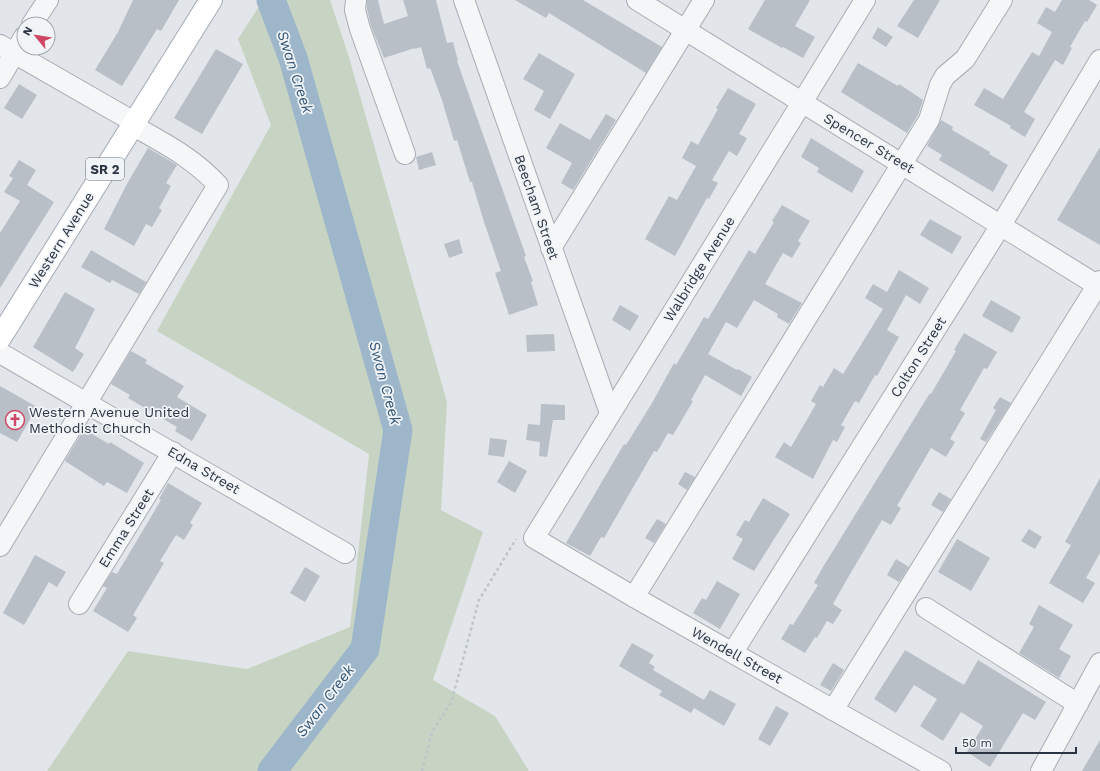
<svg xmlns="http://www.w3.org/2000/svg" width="1100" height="771" font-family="'Work Sans',sans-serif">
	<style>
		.green { fill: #c8d4c3 }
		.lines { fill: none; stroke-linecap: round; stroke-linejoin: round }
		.river { stroke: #9db6ca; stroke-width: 29 }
		.building { fill: #b9bfc7 }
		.minor-casing { stroke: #a7adb4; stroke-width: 22 }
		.major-casing { stroke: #a1abb6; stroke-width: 24 }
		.path { stroke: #bfc4c9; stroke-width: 2.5; stroke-dasharray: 3 3; stroke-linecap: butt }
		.minor { stroke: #f4f6f8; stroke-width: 20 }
		.major { stroke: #fff; stroke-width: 22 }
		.labels { text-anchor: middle; stroke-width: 3.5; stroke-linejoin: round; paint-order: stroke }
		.shield { fill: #f1f4f7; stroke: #666e78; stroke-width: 1 }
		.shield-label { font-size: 13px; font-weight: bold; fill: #2a3442 }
		.street-label { font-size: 14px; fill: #2a3442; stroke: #f1f4f7 }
		.poi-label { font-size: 14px; fill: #2a3442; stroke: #f1f4f7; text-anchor: start }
		.water-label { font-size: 15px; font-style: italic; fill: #335676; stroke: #f1f4f7 }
	</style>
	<rect width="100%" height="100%" fill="#e2e6ea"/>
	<path class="green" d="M263,0h67l18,54 99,348 -6,108 42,22 -50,148 62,36 34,55h-482l81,-120 119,18 103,-42 19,-173 -212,-123 114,-206 -33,-86z"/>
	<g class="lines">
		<path class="river" d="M271,0l22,58 105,372 -33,219 -93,122"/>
	</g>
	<g class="building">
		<path d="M133,0h46l-18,31 -4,-2 -35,57 -27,-16 23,-38z"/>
		<path d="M367,0h11l6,24 24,-8 -5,-16h33l11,43 6,-1 5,19h-1l69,195 -2,1 9,24 -2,1 7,23 -29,10 -14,-42 6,-2 -17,-49 -12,-40h-2l-13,-42 -3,1 -12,-41 -12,-32 -3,1 -6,-22 -6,2v-1l-31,10 -13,-32 -4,-17z"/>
		<path d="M515,0h68l79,47 -16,26 -97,-60 -3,5z"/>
		<path d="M765,0h45l-15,26 20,11 -12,21 -20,-11 -1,1 -34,-19z"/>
		<path d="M914,0h26l-22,38 -21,-12z"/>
		<path d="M1062,0h27l8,5 -10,17 -2,-1 -15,26 2,1 -9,17 -8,-5 -31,52 11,7 -10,18 -15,-9 1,-2 -37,-21 10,-17 19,11 29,-47 7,4 13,-24 -15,-9 9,-16 9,5z"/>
		<path d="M878,27l15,10 -7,10 -14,-9z"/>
		<path d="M216,49l27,15 -41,70 -28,-16z"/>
		<path d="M539,53l36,21 -25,45 -16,-9 10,-19 -21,-12z"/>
		<path d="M858,63l40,23 1,-2 24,16 -5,15 -11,18 -66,-41z"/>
		<path d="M19,84l18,11 -15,24 -18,-11z"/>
		<path d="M728,88l28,16 -17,30 8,4 -10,18 -8,-5 -17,29 6,3 -9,16 -2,-1 -32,58 -30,-17 24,-43 8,4 19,-34 -14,-8 9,-17 7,4 20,-36 -2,-1z"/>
		<path d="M606,114l10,6 -43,70 -12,-7 11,-20 -26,-15 14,-25 30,17z"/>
		<path d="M941,120l12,7 -1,3 38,22 -1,2 19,11 -15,27 -54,-32 3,-5 -15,-9z"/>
		<path d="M811,138l53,33 -12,22 -35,-21 2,-4 -18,-11z"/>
		<path d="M1100,147v98l-43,-25z"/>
		<path d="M148,148l29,17 -11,18 5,3 -12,22 3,2 -10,17 -6,-3 -12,22 -30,-17 24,-47z"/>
		<path d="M432,152l4,13 -17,5 -3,-13z"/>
		<path d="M19,160l17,10 -9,15 27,17 -54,86v-55l20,-32 -16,-9 9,-14 -4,-2z"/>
		<path d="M782,205l28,16 -12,20 3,2 -9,15 -9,-5 -18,31 37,19 -13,21 -12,-7 1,-3 -24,-14 -17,28 -11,-6 -18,32 29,16 1,-1 14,8 -11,19 -36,-21 -14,25 2,1 -20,34 -5,-2 -11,19 -3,-1 -50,87 -3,-1 -11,19 -24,-13 58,-99 2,1 26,-42 22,-40 2,2 28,-48 4,2 41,-69 6,4 19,-32 -2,-1z"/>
		<path d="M930,219l32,18 -10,17 -32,-19z"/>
		<path d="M459,239l4,14 -14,5 -5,-14z"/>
		<path d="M91,250l55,32 -7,12 -27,-14 -2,3 -29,-16z"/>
		<path d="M899,270l30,18 -9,16 -14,-9 -19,35 12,7 -22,39 -2,-1 -16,28 -4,-2 -14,24 4,2 -8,15 -4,-2 -20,39 -38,-22 9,-15 7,5 25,-43 -5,-3 9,-16 3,2 11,-19 9,6 40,-65 -18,-11 8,-14 14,8z"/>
		<path d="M65,292l30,17 -20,39 9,6 -11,18 -40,-25z"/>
		<path d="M991,300l30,17 -9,16 -30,-17z"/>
		<path d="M620,305l19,11 -9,15 -18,-11z"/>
		<path d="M964,333l33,19 -10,17 -3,-1 -24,42 5,3 -15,26 5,3 -9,15 -15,-9 -34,58 4,2 -10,17 -9,-5 -36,61 -13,23 9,6 -9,14 -6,-3 -10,17 -2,-1 -10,16 -24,-14 9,-15 3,1 25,-40 -4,-2 9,-16 107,-174 1,1 25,-43 -2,-1z"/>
		<path d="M554,334l1,17 -28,1 -1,-17z"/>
		<path d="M131,351l16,9 -2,3 39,23 -7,11 30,18 -15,26 -17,-10 2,-4 -49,-29 2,-3 -19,-11z"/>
		<path d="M0,386l37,21 -20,35 -17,-9z"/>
		<path d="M1000,397l11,6 -25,39 -6,-3 16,-29 -3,-2z"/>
		<path d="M541,404l24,1v15h-12l-6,37 -8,-1 1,-14 -14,-2 2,-16 12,1z"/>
		<path d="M84,429l25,15 1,-2 34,21 -17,30 -20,-11 -3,4 -39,-25z"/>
		<path d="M490,438l17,2 -3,17 -16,-2z"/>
		<path d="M509,461l18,10 -12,22 -18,-11z"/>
		<path d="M685,472l10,5 -8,13 -9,-6z"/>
		<path d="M1100,478v75l-14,25 9,5 -12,20 -34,-20 22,-38 -6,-3z"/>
		<path d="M168,483l34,20 -12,20 3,2 -9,15 -8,-5 -16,26 4,2 -31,52 4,3 -9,14 -35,-21 14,-23 -4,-2 9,-14 5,2 44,-74 -2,-1z"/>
		<path d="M939,492l12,7 -8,13 -12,-7z"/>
		<path d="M763,498l27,16 -36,57 -22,-12 11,-20 -7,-4 9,-15 4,2z"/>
		<path d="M657,519l9,5 -12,19 -9,-5z"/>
		<path d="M1029,529l13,8 -7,12 -14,-8z"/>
		<path d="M957,539l33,19 -19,33 -33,-19z"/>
		<path d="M35,555l31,17 -9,15 -8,-5 -25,43 -21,-12z"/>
		<path d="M896,559l13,8 -10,15 -12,-7z"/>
		<path d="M305,567l15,9 -15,26 -15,-9z"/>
		<path d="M717,581l23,13 -20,35 -27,-16 9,-15 4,2z"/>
		<path d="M1039,605l34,20 -14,24 12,7 -12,22 -40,-25 15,-26 -5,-3z"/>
		<path d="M632,643l22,12 -5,8 6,4 -2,3 51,30 6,-10 26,14 -12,22 -30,-18 -3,5 -32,-18 3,-4 -43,-25z"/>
		<path d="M905,650l59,35 14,-25 68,42 -11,18 -12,-7 -33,54 -23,-15 16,-26 -22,-14 -18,29 -23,-15 17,-27 -23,-14 -18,28 -22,-14z"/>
		<path d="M833,663l11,7 -13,21 -11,-6z"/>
		<path d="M776,706l13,7 -19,33 -12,-7z"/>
		<path d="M1100,740v31h-18z"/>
	</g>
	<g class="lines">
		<defs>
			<g id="minor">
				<path d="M356,0l-1,10 5,19 45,125"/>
				<path d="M464,0l146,413"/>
				<path d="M637,0l463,287"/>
				<path d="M865,0l-331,538 100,59 307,174"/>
				<path d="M32,24l16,-24"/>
				<path d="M0,45l134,77"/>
				<path d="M0,78l24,-41"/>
				<path d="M551,248l153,-248"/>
				<path d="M0,353l345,200"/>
				<path d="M0,546l218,-361c-26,-28 -53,-41 -86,-60"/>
				<path d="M634,597l295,-477 11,-35 5,-9 20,-17 37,-59"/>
				<path d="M79,604l94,-152"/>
				<path d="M926,608l152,96"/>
				<path d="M733,652l268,-427 99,-165"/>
				<path d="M833,710l267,-429"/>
				<path d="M1041,771l59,-108"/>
			</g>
			<path id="major" d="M0,338l211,-338"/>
		</defs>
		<use href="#minor" class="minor-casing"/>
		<use href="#major" class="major-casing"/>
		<path class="path" d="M422,771l10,-39 19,-29 28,-103 37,-61"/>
		<use href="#minor" class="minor"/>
		<use href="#major" class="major"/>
	</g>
	<defs>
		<symbol id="church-ring" viewBox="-11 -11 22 22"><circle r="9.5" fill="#f1f4f7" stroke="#cf4765" stroke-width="1.5"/><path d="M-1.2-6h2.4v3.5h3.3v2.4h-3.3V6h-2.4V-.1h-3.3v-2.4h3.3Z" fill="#cf4765"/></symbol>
	</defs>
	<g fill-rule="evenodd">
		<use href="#church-ring" x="4" y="409" width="22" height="22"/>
	</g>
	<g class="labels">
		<rect class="shield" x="86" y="158" width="38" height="22" rx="3"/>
		<g class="shield-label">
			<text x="105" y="174">SR 2</text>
		</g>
		<g class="street-label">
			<text transform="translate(869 143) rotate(31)" y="5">Spencer Street</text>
			<text transform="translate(537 207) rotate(71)" y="5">Beecham Street</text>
			<text transform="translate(61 240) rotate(-58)" y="5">Western Avenue</text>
			<text transform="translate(699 269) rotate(-58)" y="5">Walbridge Avenue</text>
			<text transform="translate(918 357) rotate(-58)" y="5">Colton Street</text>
			<text transform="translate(204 470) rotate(30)" y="5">Edna Street</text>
			<text transform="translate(126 528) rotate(-58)" y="5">Emma Street</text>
			<text transform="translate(737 655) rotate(29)" y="5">Wendell Street</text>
		</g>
		<g class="poi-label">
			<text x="29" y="417">Western Avenue United<tspan x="29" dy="16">Methodist Church</tspan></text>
		</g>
		<g class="water-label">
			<text transform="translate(295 72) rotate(72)" y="5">Swan Creek</text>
			<text transform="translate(385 383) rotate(75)" y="5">Swan Creek</text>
			<text transform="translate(325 701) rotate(-53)" y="5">Swan Creek</text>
		</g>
	</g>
	<g transform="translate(36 36) rotate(300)"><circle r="19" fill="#f1f4f7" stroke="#a1a7af"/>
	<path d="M0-3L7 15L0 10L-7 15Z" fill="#cf4765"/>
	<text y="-6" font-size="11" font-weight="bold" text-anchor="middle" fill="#2a3442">N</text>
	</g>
	<path d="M956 747v6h120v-6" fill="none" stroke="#2a3442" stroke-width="2"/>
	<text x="962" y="747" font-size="12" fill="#2a3442" stroke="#f1f4f7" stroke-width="3" paint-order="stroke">50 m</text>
</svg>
